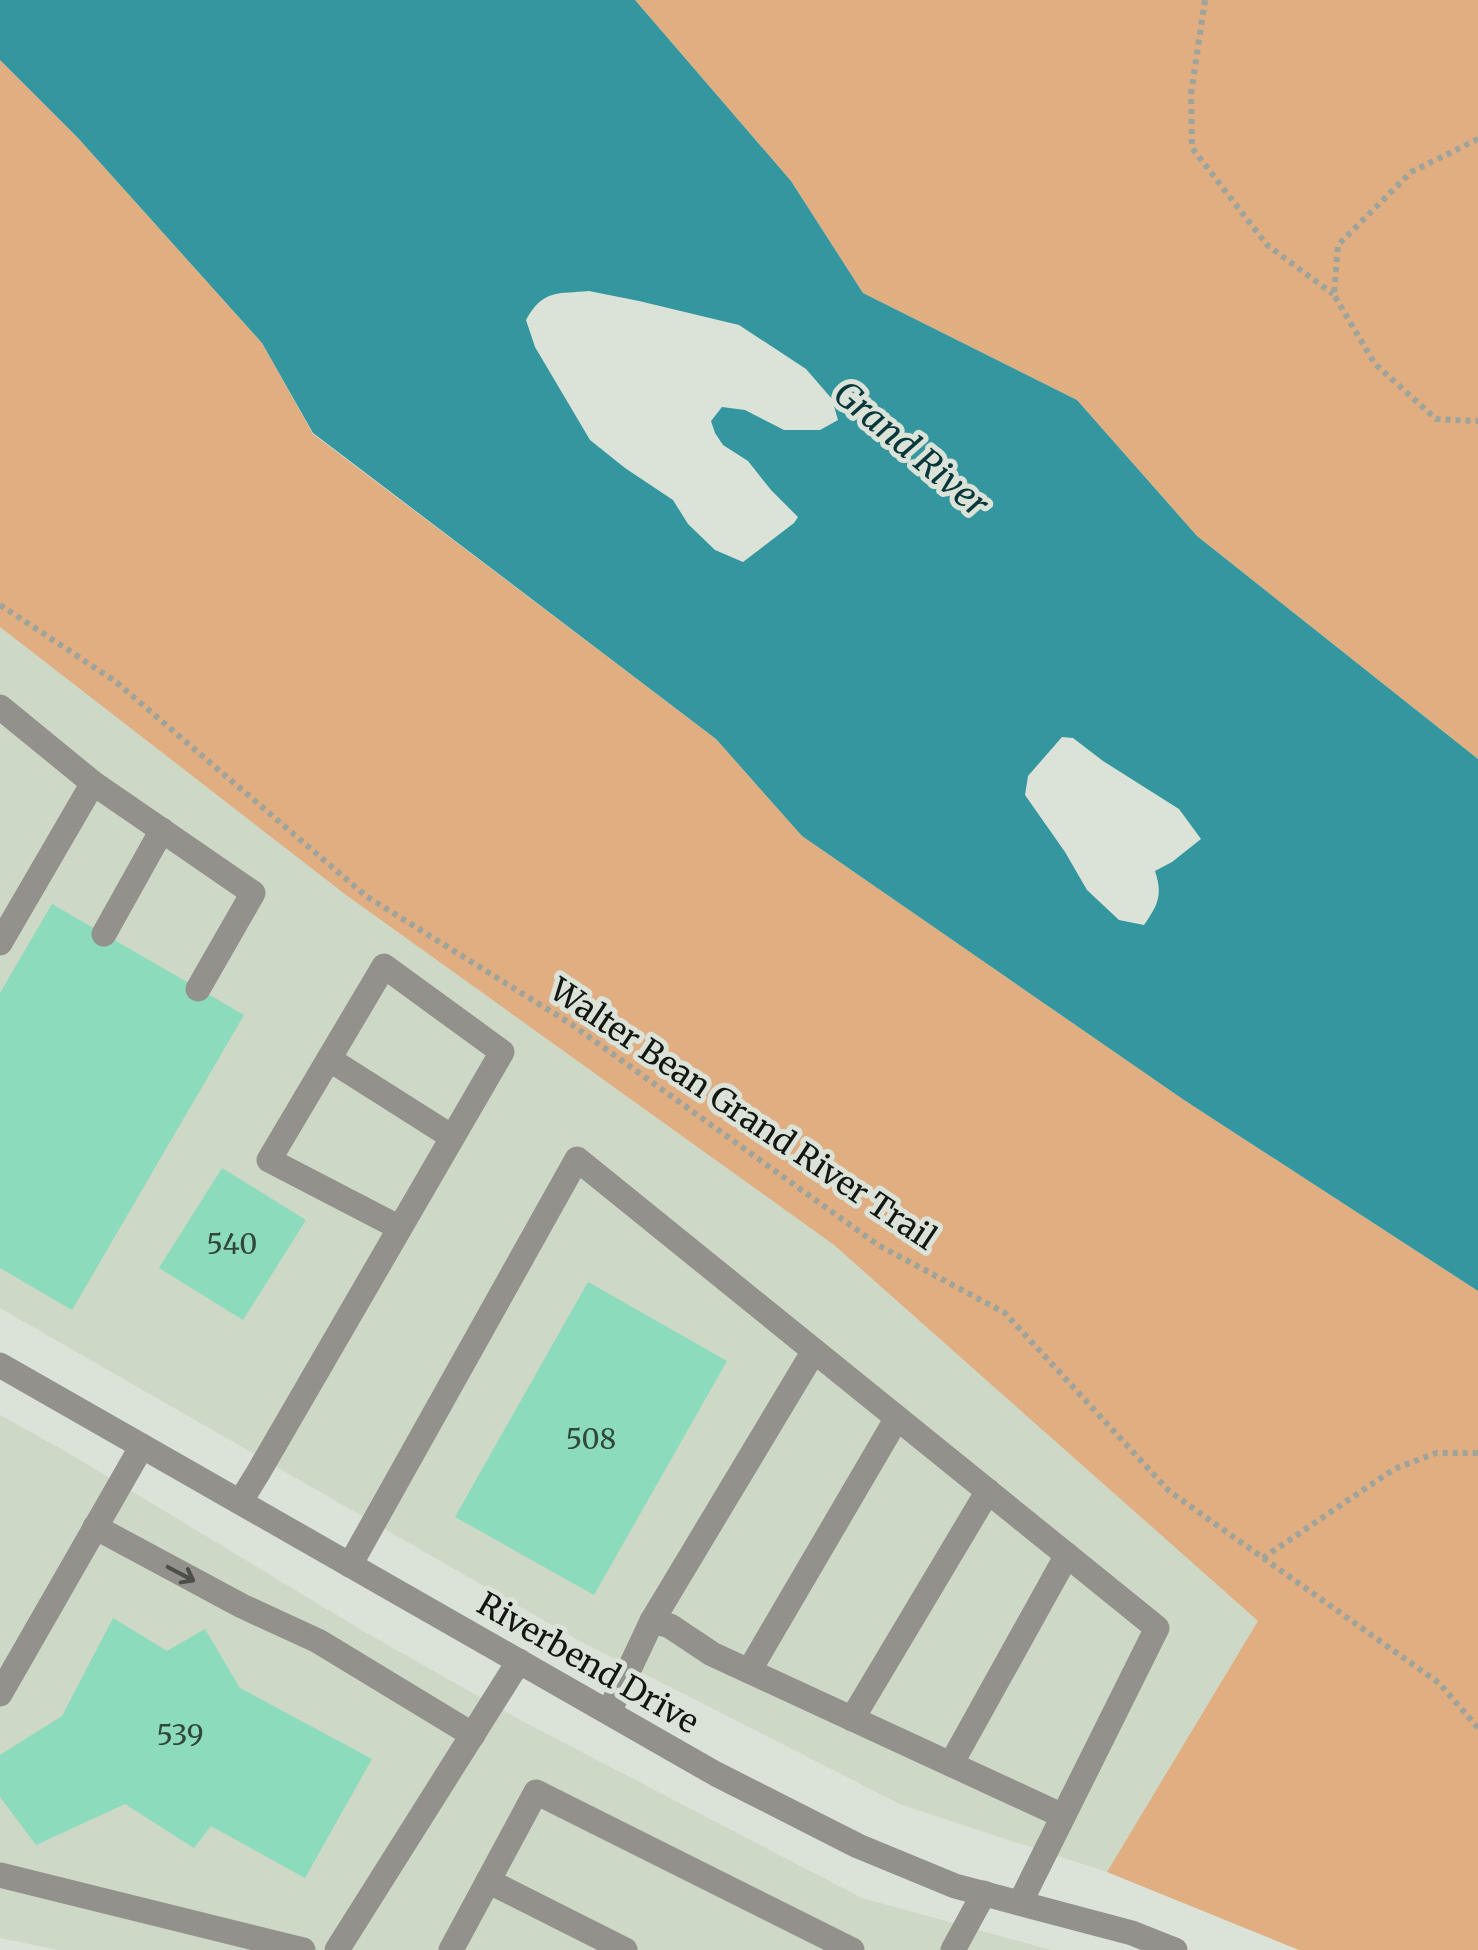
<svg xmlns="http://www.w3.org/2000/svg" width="1478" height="1950" font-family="Merriweather,serif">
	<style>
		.built { fill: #cdd8c6 }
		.green { fill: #e0ae81 }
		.water { fill: #34979f; fill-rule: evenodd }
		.building { fill: #8cdbbc }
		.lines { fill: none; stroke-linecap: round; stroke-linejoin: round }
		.path { stroke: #9ea49b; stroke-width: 6; stroke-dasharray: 5 5; stroke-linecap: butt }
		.minor { stroke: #92918c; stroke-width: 25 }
		.oneway { stroke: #4d4d49 }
		.labels { text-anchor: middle; stroke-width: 10; stroke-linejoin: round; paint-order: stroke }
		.number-label { font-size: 28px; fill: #32473c }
		.street-label { font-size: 32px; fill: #141612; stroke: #dbe2d7 }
		.water-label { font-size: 35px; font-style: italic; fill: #07373a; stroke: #dbe2d7 }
	</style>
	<rect width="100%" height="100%" fill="#dbe2d7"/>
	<g class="built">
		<path d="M0,627l346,268 488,350 425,377 -152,250 -205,-67 -324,-165 -578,-332z"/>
		<path d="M0,1415l70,39 298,180 156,88 338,176 189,52h-993l-58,-12z"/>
	</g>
	<g class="green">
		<path d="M635,0h843v759l-281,-223 -120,-136 -214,-107 -72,-112z"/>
		<path d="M0,60l78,78 184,205 51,91 403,305 86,97 382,264 294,191v659h-179l-192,-78 151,-251 -424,-376 -488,-350 -346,-268z"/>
	</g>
	<path class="water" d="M0,0h635l156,181 72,112 214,107 120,136 281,223v532l-294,-191 -382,-264 -86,-97 -403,-306 -51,-90 -184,-205 -78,-78zM589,291l50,10 100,24 67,44 26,30 6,21 -18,10h-36l-39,-20 -23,-3 -11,14 4,12 8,12 25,16 23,29 27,27 -4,6 -51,39 -28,-12 -27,-26 -15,-24 -48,-32 -35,-28 -55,-93 -9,-27c17,-31 32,-26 63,-29zM1062,737l11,1 30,23 76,48 22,30 -29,23 -17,9c8,24 3,34 -11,54l-25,-5 -32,-30 -22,-38 -40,-57 3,-19z"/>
	<g class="building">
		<path d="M52,904l192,111 -172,295 -72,-42v-275z"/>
		<path d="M222,1168l84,52 -63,100 -84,-52z"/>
		<path d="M588,1282l139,79 -133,234 -139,-78z"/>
		<path d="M113,1618l54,33 38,-22 35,59 132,71 -67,119 -94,-52 -17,22 -69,-44 -89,41 -36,-48v-42l62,-39z"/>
	</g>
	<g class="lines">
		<g class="path">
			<path d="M1205,0l-14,94 1,54 75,97 66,49"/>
			<path d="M1478,139l-67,33 -73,73 -4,50 41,69 61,55 42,2"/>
			<path d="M0,605l115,76 251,215 205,128 307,221 127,68 164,178 270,192 39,45"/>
			<path d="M1263,1558l131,-89 42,-16h42"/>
		</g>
		<g class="minor">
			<path d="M0,707l93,76 160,110 -55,96"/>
			<path d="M104,934l58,-104"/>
			<path d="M0,943l93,-160"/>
			<path d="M329,1059l123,78"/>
			<path d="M0,1365l716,409 142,72 97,40 177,47 43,17"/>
			<path d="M240,1502l18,-29 244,-421 -118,-86 -115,194 131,68"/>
			<path d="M95,1527l147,79 76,35 155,94"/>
			<path d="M350,1565l227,-406 580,469 -137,275"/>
			<path d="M652,1621l18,5 42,28 351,162"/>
			<path d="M749,1671l148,-253"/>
			<path d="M0,1694l142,-248"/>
			<path d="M609,1712l43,-91 162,-270"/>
			<path d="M852,1719l136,-228"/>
			<path d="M951,1764l116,-209"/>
			<path d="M0,1875l303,75"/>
			<path d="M488,1881l137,69"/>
			<path d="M337,1950l182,-289"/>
			<path d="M451,1950l85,-158 316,158"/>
			<path d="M953,1950l31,-57"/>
		</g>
	</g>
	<defs><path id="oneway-shaft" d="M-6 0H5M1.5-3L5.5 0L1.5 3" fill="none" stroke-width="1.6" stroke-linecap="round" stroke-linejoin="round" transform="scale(2.5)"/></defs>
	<use class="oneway" href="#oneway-shaft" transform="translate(181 1574) rotate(28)"/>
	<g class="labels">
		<g class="number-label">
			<text x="232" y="1254">540</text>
			<text x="591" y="1449">508</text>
			<text x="180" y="1745">539</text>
		</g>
		<g class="street-label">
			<text transform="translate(743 1114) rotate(34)" y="11">Walter Bean Grand River Trail</text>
			<text transform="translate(588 1663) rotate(30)" y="11">Riverbend Drive</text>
		</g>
		<g class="water-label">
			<text transform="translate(911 449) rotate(40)" y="12">Grand River</text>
		</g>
	</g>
</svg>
